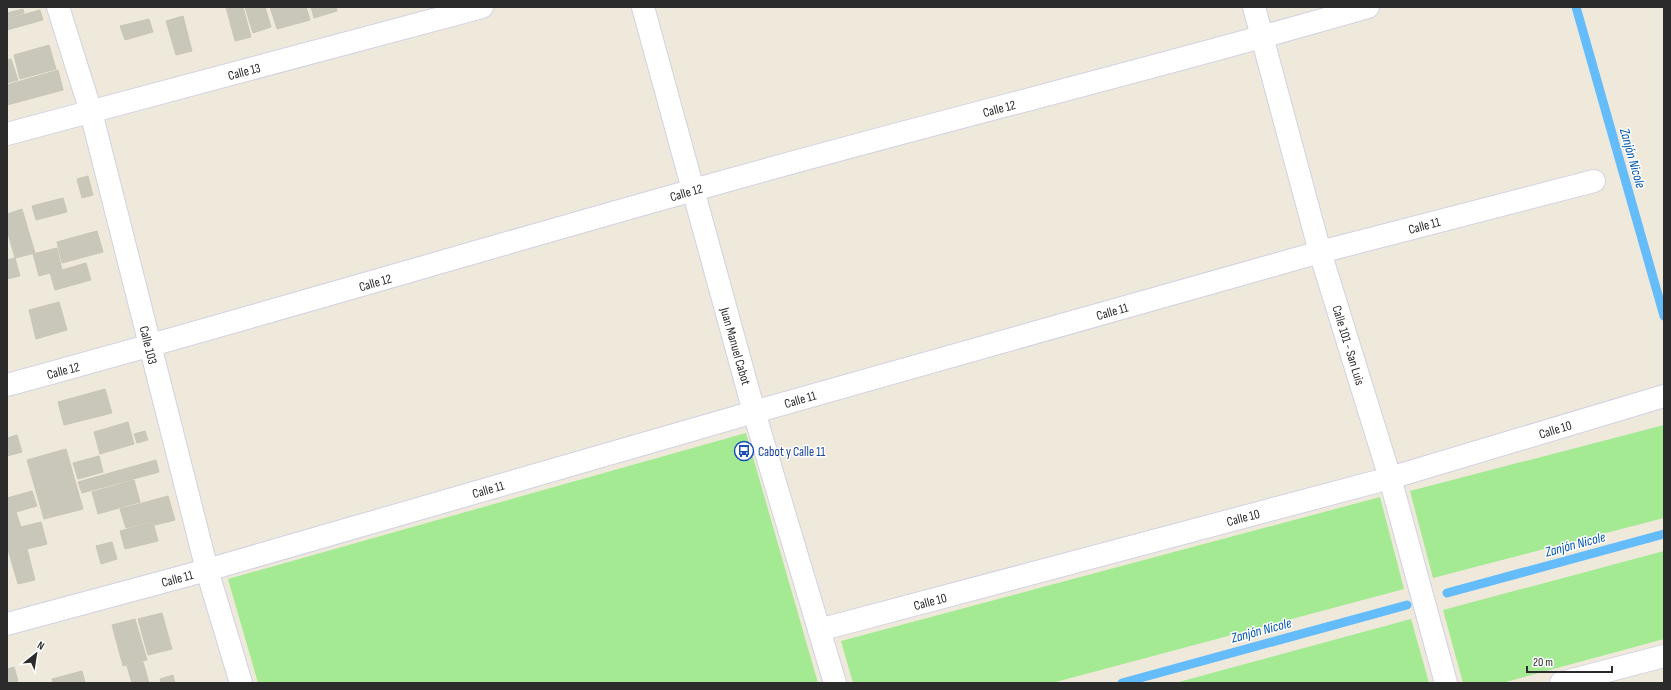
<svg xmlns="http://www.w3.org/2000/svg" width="1671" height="690" font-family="'Sofia Sans Condensed',sans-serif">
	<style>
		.green { fill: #a3ea92 }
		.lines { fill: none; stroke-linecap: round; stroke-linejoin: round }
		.stream { stroke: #64bcfb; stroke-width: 9 }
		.building { fill: #c9c7ba; stroke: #cac6b5 }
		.minor-casing { stroke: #d1d1e5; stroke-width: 24 }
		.minor { stroke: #fff; stroke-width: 22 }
		.labels { text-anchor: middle; stroke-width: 3; stroke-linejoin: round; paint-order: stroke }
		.street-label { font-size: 13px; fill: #2b2b2b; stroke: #fff }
		.transit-label { font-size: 13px; fill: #164399; stroke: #fff; text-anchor: start }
		.water-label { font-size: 14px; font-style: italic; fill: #0056aa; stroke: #fff }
	</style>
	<rect width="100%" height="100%" fill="#eee9db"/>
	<g class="green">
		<path d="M1664,425v93l-231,60 -23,-87z"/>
		<path d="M746,433l72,250h-560l-30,-104z"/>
		<path d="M1380,497l24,92 -352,94h-199l-12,-42z"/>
		<path d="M1664,551v88l-162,44h-39l-20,-73z"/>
		<path d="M1411,619l18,64h-254z"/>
	</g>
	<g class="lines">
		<g class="stream">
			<path d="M1576,7l88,309"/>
			<path d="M1447,593l217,-59"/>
			<path d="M1122,683l285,-78"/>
		</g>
	</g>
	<g class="building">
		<path d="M226,7h17l8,30 -16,4z"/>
		<path d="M245,7h20l6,20 -18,6z"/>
		<path d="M270,7h36l4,13 -33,9z"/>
		<path d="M311,7h25l1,4 -23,7z"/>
		<path d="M23,9l1,4 -17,5v-5z"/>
		<path d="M40,10l3,10 -36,10v-11z"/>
		<path d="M183,16l9,35 -16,4 -10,-34z"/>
		<path d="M149,19l4,13 -28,8 -5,-14z"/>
		<path d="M49,45l7,24 -36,10 -6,-24z"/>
		<path d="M11,59l7,21 -11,3v-23z"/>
		<path d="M58,70l5,20 -56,15v-20z"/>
		<path d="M88,176l5,19 -11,3 -5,-19z"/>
		<path d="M63,198l4,14 -31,8 -4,-14z"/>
		<path d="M22,209l13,44 -20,5 -8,-28v-16z"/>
		<path d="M97,231l6,21 -41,11 -5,-21z"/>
		<path d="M57,248l5,22 24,-7 5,17 -36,10 -5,-17 -11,3 -6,-22z"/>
		<path d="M15,258l5,18 -13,3v-19z"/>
		<path d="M59,302l8,28 -31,9 -7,-29z"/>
		<path d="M105,389l7,24 -48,12 -6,-23z"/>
		<path d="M128,422l6,22 -34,10 -6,-22z"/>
		<path d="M145,431l3,9 -11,3 -3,-9z"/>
		<path d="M17,435l5,17 -15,4v-18z"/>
		<path d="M66,449l17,60 -39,10 -17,-59z"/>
		<path d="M99,456l4,16 -25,7 -5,-16z"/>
		<path d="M156,460l3,12 -77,21 -4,-11z"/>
		<path d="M134,480l6,22 -42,12 -6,-22z"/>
		<path d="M32,491l5,15 -21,6 5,15 20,-5 6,22 -20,5 8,31 -17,4 -11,-38v-48z"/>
		<path d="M168,496l7,24 -20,5 -2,-4 -27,7 -6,-19z"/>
		<path d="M153,522l5,19 -33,8 -5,-18z"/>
		<path d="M112,542l5,17 -16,5 -5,-18z"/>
		<path d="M162,613l10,36 -24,6 -10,-36z"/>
		<path d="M135,619l12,41 -24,6 -11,-41z"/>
		<path d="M143,662l6,21h-17l-5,-17z"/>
		<path d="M14,667l4,14 -11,2v-14z"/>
		<path d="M82,671l3,11 -32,1 -1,-4z"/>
		<path d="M173,675l2,8h-14l-1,-4z"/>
	</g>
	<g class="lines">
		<defs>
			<g id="minor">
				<path d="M58,7l33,105 116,458 34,113"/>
				<path d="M643,7l111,405 81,271"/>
				<path d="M1254,7l66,245 70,226 56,205"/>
				<path d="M7,134l475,-127"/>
				<path d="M7,385c228,-62 455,-130 683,-194 225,-64 453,-119 678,-184"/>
				<path d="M7,624l200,-54 547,-158 566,-160 274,-71"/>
				<path d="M819,630l571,-152 274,-82"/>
				<path d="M1561,683l103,-27"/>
			</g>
		</defs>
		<use href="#minor" class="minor-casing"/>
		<use href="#minor" class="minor"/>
	</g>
	<defs>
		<symbol id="bus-ring" viewBox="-11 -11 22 22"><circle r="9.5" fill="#fff" stroke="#1a4fb4" stroke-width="1.5"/><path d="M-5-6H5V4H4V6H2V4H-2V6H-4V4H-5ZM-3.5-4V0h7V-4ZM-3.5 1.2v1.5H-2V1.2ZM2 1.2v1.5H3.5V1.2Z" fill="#1a4fb4"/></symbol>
	</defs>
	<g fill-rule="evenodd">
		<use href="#bus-ring" x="733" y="440" width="22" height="22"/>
	</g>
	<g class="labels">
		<g class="street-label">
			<text transform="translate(244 71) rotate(-15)" y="5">Calle 13</text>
			<text transform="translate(999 108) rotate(-15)" y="5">Calle 12</text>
			<text transform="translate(686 192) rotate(-16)" y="5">Calle 12</text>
			<text transform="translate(1424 225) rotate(-15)" y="5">Calle 11</text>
			<text transform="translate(375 282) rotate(-16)" y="5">Calle 12</text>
			<text transform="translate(1112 311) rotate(-16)" y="5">Calle 11</text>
			<text transform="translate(149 345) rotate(76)" y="5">Calle 103</text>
			<text transform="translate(1349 345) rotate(73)" y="5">Calle 101 - San Luis</text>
			<text transform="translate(736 346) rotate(74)" y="5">Juan Manuel Cabot</text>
			<text transform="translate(63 370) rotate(-15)" y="5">Calle 12</text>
			<text transform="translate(800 399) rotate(-16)" y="5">Calle 11</text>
			<text transform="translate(1555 429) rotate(-17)" y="5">Calle 10</text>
			<text transform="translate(488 489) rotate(-16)" y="5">Calle 11</text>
			<text transform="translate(1243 517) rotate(-15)" y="5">Calle 10</text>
			<text transform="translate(177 578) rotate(-15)" y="5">Calle 11</text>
			<text transform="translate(930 601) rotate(-15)" y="5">Calle 10</text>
		</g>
		<g class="transit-label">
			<text x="758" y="456">Cabot y Calle 11</text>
		</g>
		<g class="water-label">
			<text transform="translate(1633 158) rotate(74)" y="5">Zanjón Nicole</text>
			<text transform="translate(1575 544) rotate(-15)" y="5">Zanjón Nicole</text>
			<text transform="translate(1261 630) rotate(-15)" y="5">Zanjón Nicole</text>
		</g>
	</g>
	<rect width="1671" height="690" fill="none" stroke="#2b2b2b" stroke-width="16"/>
	<g transform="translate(36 654) rotate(30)" stroke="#ffffff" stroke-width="3" paint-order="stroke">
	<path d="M0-3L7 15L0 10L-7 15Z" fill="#2b2b2b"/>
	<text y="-6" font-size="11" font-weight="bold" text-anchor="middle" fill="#2b2b2b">N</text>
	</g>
	<path d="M1527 666v6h85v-6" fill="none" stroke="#2b2b2b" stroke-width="2"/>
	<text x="1533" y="666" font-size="12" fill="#2b2b2b" stroke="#ffffff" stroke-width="3" paint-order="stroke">20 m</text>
</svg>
